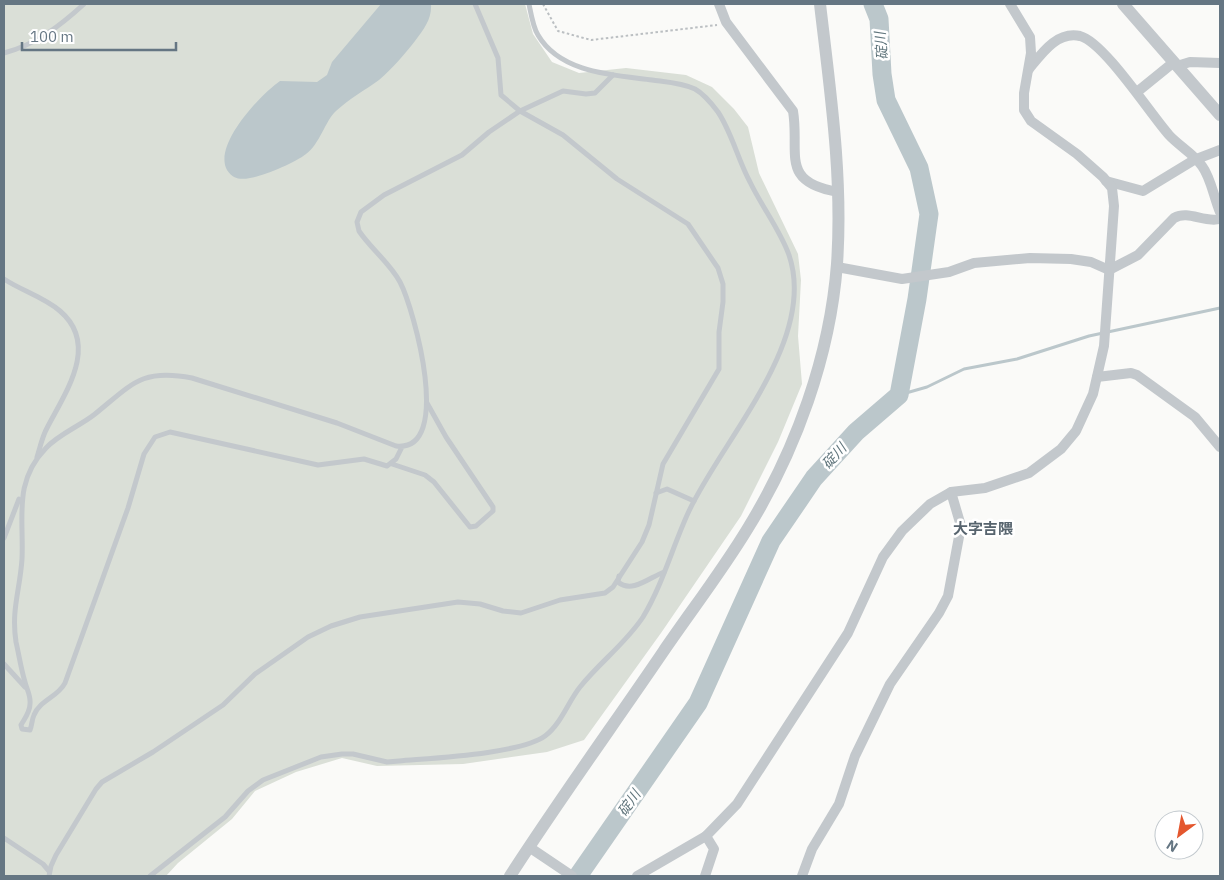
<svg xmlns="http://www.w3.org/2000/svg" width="1224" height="880" font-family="'IBM Plex Sans','Noto Sans JP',sans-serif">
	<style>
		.green { fill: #dadfd7 }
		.water { fill: #bbc7cb }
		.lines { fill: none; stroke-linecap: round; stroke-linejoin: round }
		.stream { stroke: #bbc7cb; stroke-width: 3 }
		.river { stroke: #bbc7cb; stroke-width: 19 }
		.path { stroke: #bbbfc2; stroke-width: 2; stroke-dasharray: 2.5 2.5; stroke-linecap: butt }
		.service { stroke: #c3c8cc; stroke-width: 5 }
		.minor { stroke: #c3c8cc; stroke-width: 10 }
		.tertiary { stroke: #c3c8cc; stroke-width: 12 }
		.labels { text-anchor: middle; stroke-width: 5; stroke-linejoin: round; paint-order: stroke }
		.water-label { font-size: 14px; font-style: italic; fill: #60757c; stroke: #fff }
		.quarter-label { font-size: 15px; font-weight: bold; fill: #57646e; stroke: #fff }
	</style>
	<rect width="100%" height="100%" fill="#fafaf8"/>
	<path class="green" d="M4,4h521l8,30 19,28 27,11 47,-5 60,7 26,12 22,22 14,18 11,46 39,81 3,26 -3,56 4,48 -24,58 -37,74 -80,117 -77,107 -37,12 -84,12 -86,2 -35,-8 -46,14 -41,19 -23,28 -54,44 -12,13h-162z"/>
	<path class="water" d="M381,4h50c1,15 -7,25 -16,37 -11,14 -22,27 -36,39 -14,10 -30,19 -43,31 -11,10 -16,33 -30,43 -11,9 -43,22 -56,24 -10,2 -17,1 -23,-8 -14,-25 33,-75 53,-89l37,1 10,-7 5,-13z"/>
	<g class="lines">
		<path class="stream" d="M899,395l28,-8 37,-18 53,-10 72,-23 131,-28"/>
		<path class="river" d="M578,876l120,-173 73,-162 43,-63 42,-46 43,-37 18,-96 12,-85 -10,-46 -33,-68 -4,-26 -3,-55 -6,-15"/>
		<path class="path" d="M543,4l15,27 33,9 126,-15"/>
		<g class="service">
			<path d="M4,53c31,-8 56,-27 80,-49"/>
			<path d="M4,279c18,12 40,18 56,32 40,34 5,82 -13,117 -5,9 -7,20 -10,29"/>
			<path d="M402,447l-6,12 -9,7 -23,-7 -46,6 -148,-33 -15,5 -11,17 -16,54 -63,175c-7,14 -25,17 -31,32 -2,4 -2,10 -4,15l-8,-1 -1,-4c4,-7 9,-13 9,-21 1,-8 -3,-14 -5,-22 -4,-13 -6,-27 -9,-40 -5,-32 4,-52 6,-83 2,-41 -9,-77 24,-111 13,-14 34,-22 49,-34 37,-30 47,-46 97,-36l145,45 59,23c58,7 18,-137 4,-164 -10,-19 -29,-33 -41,-51l-2,-9 4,-10 23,-17 78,-40 27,-23 31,-21 43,-20 23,3 9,-1 18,-18"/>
			<path d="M392,464l33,11 9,7 36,45 6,-1 17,-15v-4l-47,-70 -19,-34"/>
			<path d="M656,493l11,-4 27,12"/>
			<path d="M4,538l15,-39"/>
			<path d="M619,576l-1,6c14,12 32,-5 46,-10"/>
			<path d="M4,664l21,23"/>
			<path d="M4,838l39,26 6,7"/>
			<path d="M49,876l2,-10 5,-11 40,-66 6,-7 51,-30 70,-47 32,-31 53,-37 23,-11 29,-9 98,-15 22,2 23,7 18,2 39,-13 45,-7 8,-6 29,-45 7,-17 14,-61 56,-95v-37l4,-30v-18l-5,-16 -30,-44 -71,-45 -54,-44 -43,-24 -19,-16 -3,-37 -23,-54"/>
			<path d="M150,876l75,-59 23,-26 15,-11 58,-23 21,-3h11l34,8 12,-1c33,-3 121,-7 146,-25 16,-12 23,-34 35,-49 20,-25 46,-44 63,-70 20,-33 30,-72 46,-106 33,-71 129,-171 100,-256 -9,-25 -27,-48 -39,-73 -12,-22 -18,-49 -32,-70 -6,-8 -14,-18 -23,-23 -13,-6 -29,-7 -43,-9 -39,-5 -92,-7 -114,-45 -5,-8 -7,-21 -9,-31"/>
		</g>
		<g class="minor">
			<path d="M719,4l7,18 67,89c7,42 -14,71 45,81"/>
			<path d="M1177,66l13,-4 30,1"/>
			<path d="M1029,69c13,-16 28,-38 51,-33 24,6 71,79 89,99 10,11 25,19 33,31 9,12 12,32 18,46"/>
			<path d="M1137,92l37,-30"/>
			<path d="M1106,181l37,10 51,-31 26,-10"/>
			<path d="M837,267l65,12 47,-7 25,-9 56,-5 41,1 20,3 18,8 29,-15 36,-37c15,-8 29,5 46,1"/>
			<path d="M1097,377l34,-4 6,2 58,42 25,30"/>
			<path d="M529,847l43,29"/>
			<path d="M637,876l69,-40 31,-32 111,-171 35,-76 19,-26 28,-27 21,-12 34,-4 44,-15 32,-24 15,-18 17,-37 11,-48 10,-140 -2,-18 -9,-11 -26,-23 -46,-33 -7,-11v-17l7,-40 -1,-16 -20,-33"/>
			<path d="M705,876l9,-27 -8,-13"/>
			<path d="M802,876l10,-27 27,-45 16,-48 35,-72 49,-71 9,-17 13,-70 -10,-34"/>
		</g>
		<g class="tertiary">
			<path d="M1123,4l97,111"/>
			<path d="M510,876c49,-76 102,-149 153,-224 28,-41 59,-81 85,-124 48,-78 82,-172 89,-264 6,-87 -7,-174 -17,-260"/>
		</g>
	</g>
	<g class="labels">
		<g class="water-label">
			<text transform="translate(881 46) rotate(-95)" y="5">碇川</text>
			<text transform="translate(834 456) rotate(-48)" y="5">碇川</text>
			<text transform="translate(629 803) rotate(-55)" y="5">碇川</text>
		</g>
		<g class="quarter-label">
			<text x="983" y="534">大字吉隈</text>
		</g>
	</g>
	<rect width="1224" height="880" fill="none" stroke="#657683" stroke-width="10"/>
	<g transform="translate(1179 835) rotate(212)"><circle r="24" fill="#ffffff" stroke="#c1c8cd"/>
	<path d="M0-4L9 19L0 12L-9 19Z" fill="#e4572e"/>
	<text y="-8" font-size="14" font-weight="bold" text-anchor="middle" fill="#657683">N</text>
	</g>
	<path d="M22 42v8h154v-8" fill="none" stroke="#657683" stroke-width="2.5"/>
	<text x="30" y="42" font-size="15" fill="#657683" stroke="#ffffff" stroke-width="4" paint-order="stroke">100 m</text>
</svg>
